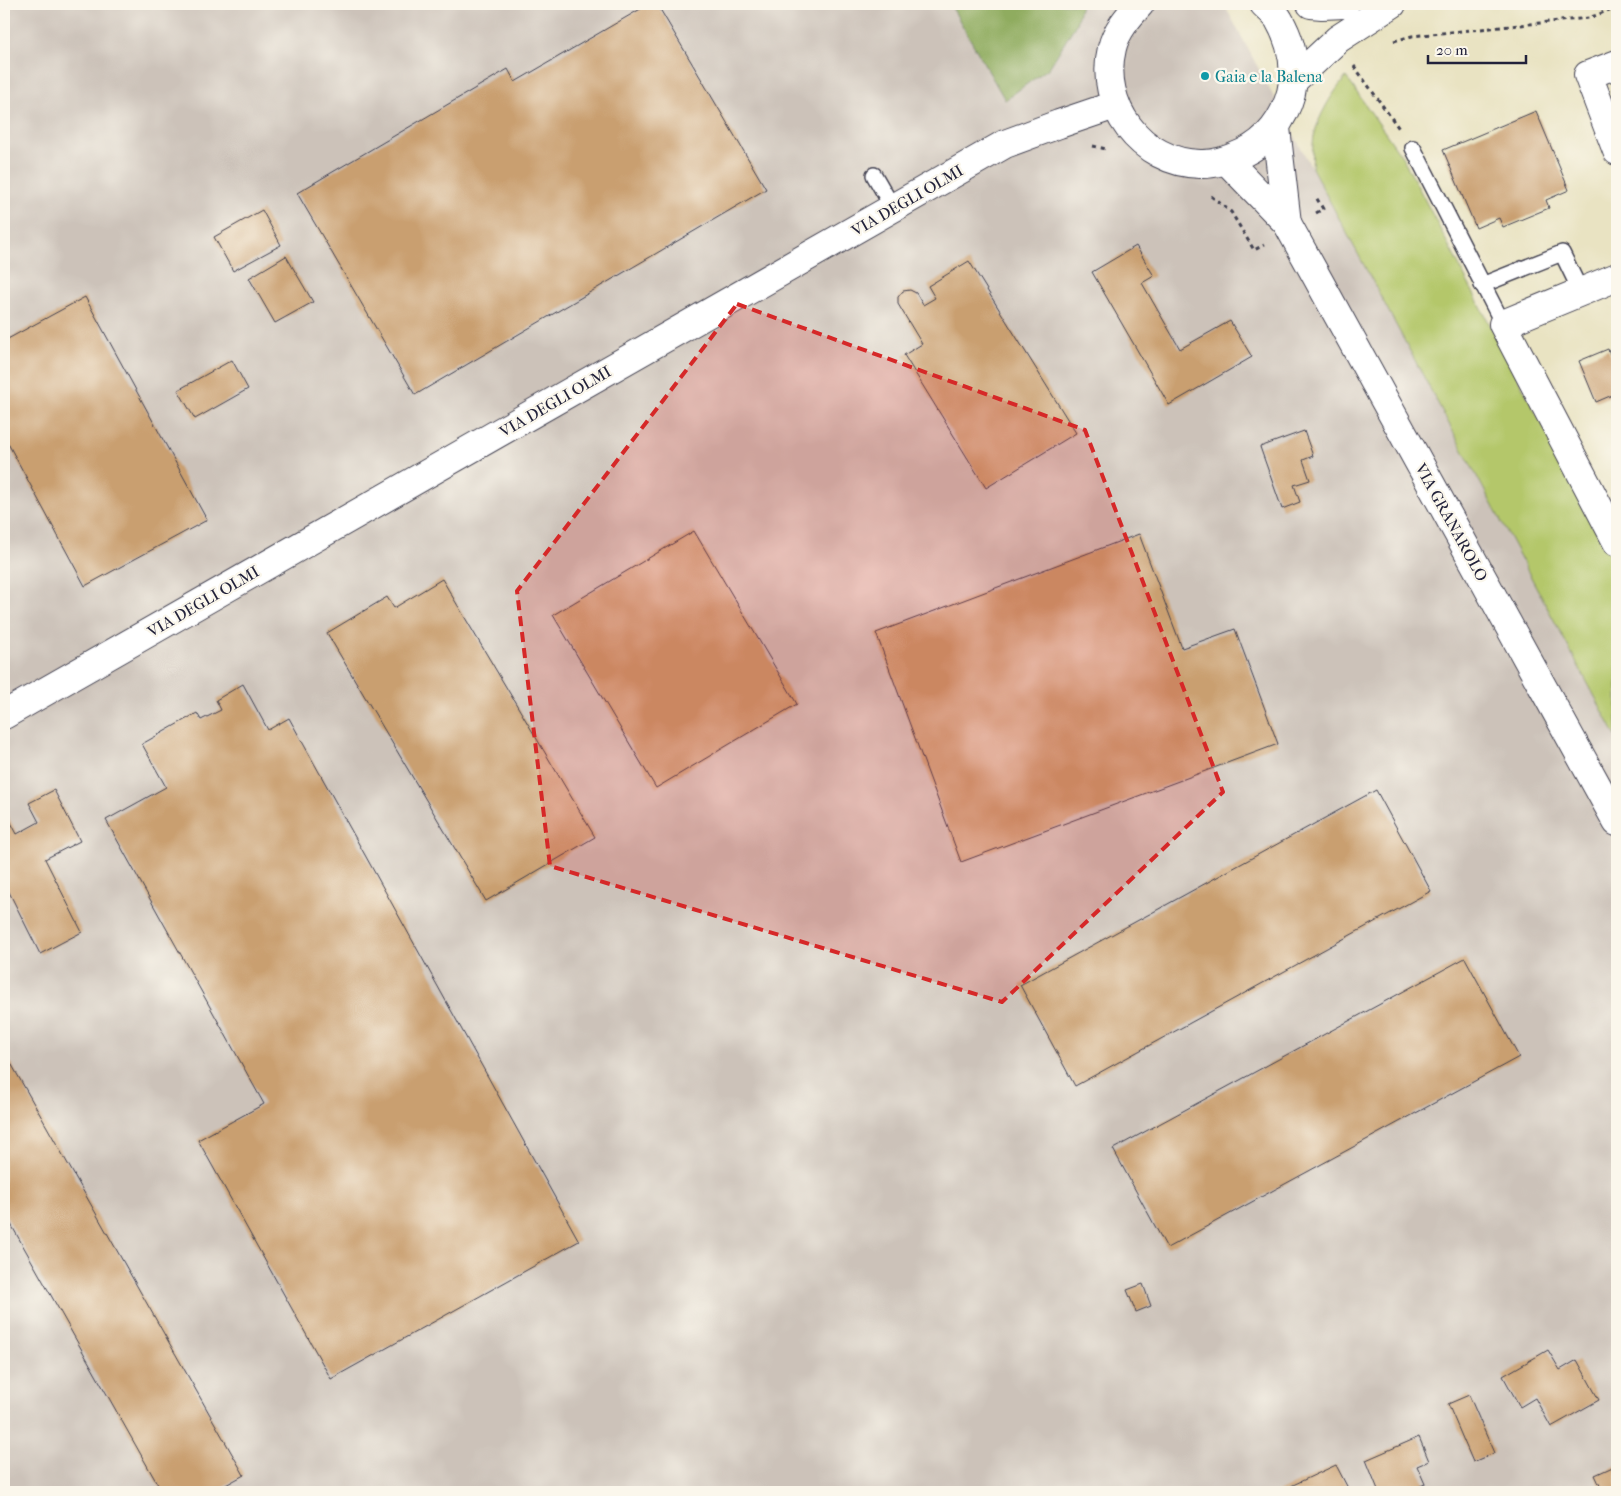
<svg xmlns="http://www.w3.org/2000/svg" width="1621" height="1496" font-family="'IM FELL French Canon',serif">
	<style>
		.industrial { fill: #ccc2b9 }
		.green { fill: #b4c76b; stroke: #6b7453 }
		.forest { fill: #8fac5f; stroke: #58674d }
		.building { fill: #c99f6f }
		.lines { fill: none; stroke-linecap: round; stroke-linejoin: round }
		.service-casing { stroke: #403f4f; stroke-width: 18 }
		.minor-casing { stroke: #403f4f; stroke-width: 30 }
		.secondary-casing { stroke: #403f4f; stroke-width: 30 }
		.path { stroke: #403f4f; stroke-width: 3; stroke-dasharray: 4 4; stroke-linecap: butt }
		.service { stroke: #fff; stroke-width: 15 }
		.minor { stroke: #fff; stroke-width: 28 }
		.secondary { stroke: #fff; stroke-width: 28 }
		.marked { fill: #d62828; fill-opacity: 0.2; stroke: #d62828; stroke-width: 4; stroke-dasharray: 10 6; stroke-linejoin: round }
		.culture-dot { fill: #0f9aa8; stroke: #fbf7ec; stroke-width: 2 }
		.labels { text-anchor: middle; stroke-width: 4.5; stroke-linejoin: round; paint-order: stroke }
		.culture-label { font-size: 16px; fill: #0d838f; stroke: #fbf7ec; text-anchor: start }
		.street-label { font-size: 16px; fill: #22223b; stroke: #fbf7ec }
	</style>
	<rect width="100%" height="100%" fill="#fbf7ec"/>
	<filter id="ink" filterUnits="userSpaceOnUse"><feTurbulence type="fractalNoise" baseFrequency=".02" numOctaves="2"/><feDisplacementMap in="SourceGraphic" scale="10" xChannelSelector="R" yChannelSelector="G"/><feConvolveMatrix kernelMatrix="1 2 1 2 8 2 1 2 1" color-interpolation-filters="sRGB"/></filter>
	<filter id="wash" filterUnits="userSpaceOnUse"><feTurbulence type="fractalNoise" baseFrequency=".0096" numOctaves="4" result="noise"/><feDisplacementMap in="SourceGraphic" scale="20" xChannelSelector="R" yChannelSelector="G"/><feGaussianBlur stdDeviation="1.12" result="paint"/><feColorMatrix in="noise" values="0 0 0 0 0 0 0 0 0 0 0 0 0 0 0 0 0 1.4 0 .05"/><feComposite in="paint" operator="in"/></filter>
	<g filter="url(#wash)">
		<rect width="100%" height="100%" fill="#e9e3c2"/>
		<path class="industrial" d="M4,4h1220l393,734v754h-1613z"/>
		<path class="green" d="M1346,77l57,81 214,410v170l-305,-570c1,-11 0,-22 2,-32 5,-22 18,-42 32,-59z"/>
		<path class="forest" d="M950,4h131l-5,20 -27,44 -44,32z"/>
		<g id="blocks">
			<g class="building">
				<path d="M649,4h8l109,185 -351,206 -118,-202 211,-124 7,13z"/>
				<path d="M1536,111l33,79 -23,10 3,8 -46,19 -4,-9 -23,10 -33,-78z"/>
				<path d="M262,210l19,35 -48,26 -19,-34z"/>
				<path d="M1136,246l18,30 -12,7 38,66 50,-28 22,36 -83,48 -77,-133z"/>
				<path d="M286,256l27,46 -38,21 -26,-45z"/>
				<path d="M969,261l107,172 -90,55 -82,-133 18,-11 -24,-40v-7l5,-6 7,-1 6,3 7,12 12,-7 -7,-12z"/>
				<path d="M85,297l122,223 -122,66 -81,-150v-95z"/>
				<path d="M1608,349l9,22v22l-21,9 -17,-41z"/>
				<path d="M232,360l16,29 -53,30 -17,-29z"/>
				<path d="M1304,431l9,25 -10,4 7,20 -16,5 6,17 -18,7 -22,-62z"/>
				<path d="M694,531l103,173 -141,84 -103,-173z"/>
				<path d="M1139,534l43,114 53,-19 43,115 -317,118 -85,-229z"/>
				<path d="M442,579l153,258 -109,64 -159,-268 60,-36 7,11z"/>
				<path d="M243,684l25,46 21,-12 290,523 -248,138 -133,-239 66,-36 -158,-284 60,-33 -24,-43 55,-31 4,7 20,-10 -5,-10z"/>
				<path d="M54,790l26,51 -35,18 37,73 -42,22 -36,-72v-66l3,-1 10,19 22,-12 -10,-19z"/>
				<path d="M1376,790l55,101 -356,195 -55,-101z"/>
				<path d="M1465,958l54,99 -352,191 -54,-99z"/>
				<path d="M4,1051l240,424 -31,17h-51l-158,-280z"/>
				<path d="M1143,1284l8,22 -15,6 -9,-22z"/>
				<path d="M1548,1350l12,20 17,-10 22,40 -48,27 -16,-29 -15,9 -17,-31z"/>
				<path d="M1469,1395l25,58 -21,9 -25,-58z"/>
				<path d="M1419,1437l10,24 -12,5 8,18 -19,8h-27l-13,-32z"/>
				<path d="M1336,1465l14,27h-72z"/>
				<path d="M1617,1465v27h-14l-8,-17z"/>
			</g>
		</g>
	</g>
	<g filter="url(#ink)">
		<use href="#blocks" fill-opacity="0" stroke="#403f4f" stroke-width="1"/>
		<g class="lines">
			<defs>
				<g id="service">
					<path d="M1413,148l90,176"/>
					<path d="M874,175l19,33"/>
					<path d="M1482,285l80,-32 19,39"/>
				</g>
				<g id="minor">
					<path d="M1311,4l11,1 23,-1"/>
					<path d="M1617,64l-29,11 29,76"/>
					<path d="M1294,80l44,-41 54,-35"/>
					<path d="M1617,277l-114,47 114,218"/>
					<path d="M4,715l1001,-571 54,-20 56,-19"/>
				</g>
				<g id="secondary">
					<path d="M1140,4c-12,13 -24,27 -28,44 -14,57 29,115 88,116 15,1 30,-5 43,-11 25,-12 41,-34 48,-60 6,-25 1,-50 -12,-73 -3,-6 -10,-11 -15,-16"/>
					<path d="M1276,128l11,95"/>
					<path d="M1227,161l60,62 330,599"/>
				</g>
			</defs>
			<use href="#service" class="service-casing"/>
			<use href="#minor" class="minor-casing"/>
			<use href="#secondary" class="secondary-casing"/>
			<g class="path">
				<path d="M1394,41l18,-5 177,-18 28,-11"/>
				<path d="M1354,66l46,64"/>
				<path d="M1093,146l13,3"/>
				<path d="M1211,196l20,16 23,38 10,-5"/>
				<path d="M1316,213l7,-4 -7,-12"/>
			</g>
			<use href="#service" class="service"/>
			<use href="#minor" class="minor"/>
			<use href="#secondary" class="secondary"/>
		</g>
	</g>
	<path class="marked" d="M737,304l348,126 138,362 -221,210 -452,-136 -33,-275z"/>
	<circle class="culture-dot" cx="1205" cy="76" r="5"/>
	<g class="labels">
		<g class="culture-label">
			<text x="1215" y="82">Gaia e la Balena</text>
		</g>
		<g class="street-label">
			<text transform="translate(907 200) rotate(-30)" y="6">VIA DEGLI OLMI</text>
			<text transform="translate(555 401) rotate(-30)" y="6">VIA DEGLI OLMI</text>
			<text transform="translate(1452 522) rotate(61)" y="6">VIA GRANAROLO</text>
			<text transform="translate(203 601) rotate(-30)" y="6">VIA DEGLI OLMI</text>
		</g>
	</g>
	<rect width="1621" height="1496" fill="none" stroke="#fbf7ec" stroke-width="20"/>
	<path d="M1428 55v8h98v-8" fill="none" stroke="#22223b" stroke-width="2.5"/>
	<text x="1436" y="55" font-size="15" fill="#22223b" stroke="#fbf7ec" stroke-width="4" paint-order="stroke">20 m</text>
</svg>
